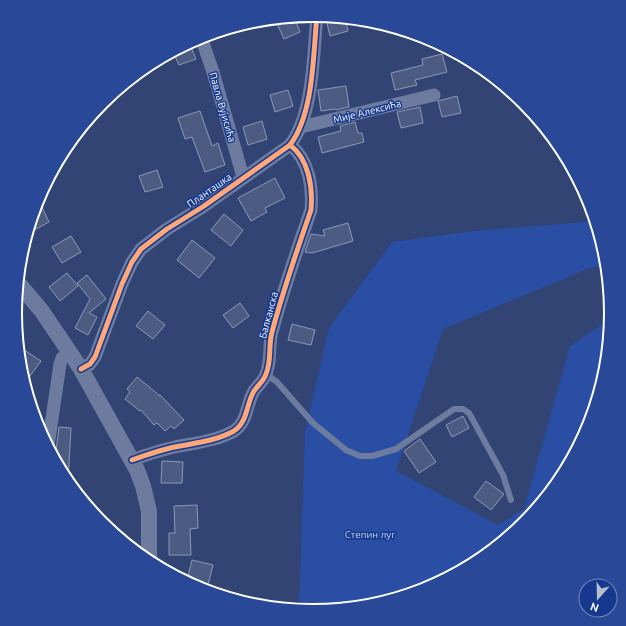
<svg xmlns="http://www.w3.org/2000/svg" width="626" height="626" font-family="Ubuntu,sans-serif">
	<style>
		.green { fill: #294ea4 }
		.building { fill: #4c5b81; stroke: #8d99b4 }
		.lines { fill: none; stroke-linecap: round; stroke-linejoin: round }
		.service { stroke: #6d7c9e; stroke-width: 6 }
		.minor { stroke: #6d7c9e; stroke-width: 13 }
		.tertiary { stroke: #6d7c9e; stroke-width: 16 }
		.cycleway-casing { stroke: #16388e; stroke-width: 8 }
		.cycleway { stroke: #fea87a; stroke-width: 5 }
		.labels { text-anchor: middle; stroke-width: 3; stroke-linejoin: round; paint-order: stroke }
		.street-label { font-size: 10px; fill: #fff; stroke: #16388e }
		.park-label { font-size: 10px; fill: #c8d7fb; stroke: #16388e }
		.rim { fill: none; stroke: #fff; stroke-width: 2 }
	</style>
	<rect width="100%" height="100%" fill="#314473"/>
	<path class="green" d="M595,221l10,34 1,10 -19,4 -144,60 -47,142 102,54 26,-16 46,-163 40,-27 -5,52 -17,56 -27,52 -37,45 -46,37 -51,27 -56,17 -58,6 -14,-1 6,-178 24,-104 63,-86 82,-11z"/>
	<g class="building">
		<path d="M294,17l6,15 -16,7 -9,-20z"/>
		<path d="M334,17l11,1 3,13 -18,5 -4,-17z"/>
		<path d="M191,47l5,12 -17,6 -5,-11z"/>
		<path d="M442,54l5,18 -32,8 2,5 -22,5 -4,-17 32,-8 -1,-6z"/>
		<path d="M346,86l3,21 -13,3 -1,-1 -14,2 -3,-21z"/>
		<path d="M288,90l5,16 -18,6 -5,-17z"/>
		<path d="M457,96l4,17 -19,4 -4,-16z"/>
		<path d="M420,107l3,16 -22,5 -4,-16z"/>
		<path d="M200,111l12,35 6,-3 7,22 -20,7 -13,-35 -7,2 -7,-21z"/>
		<path d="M262,121l5,18 -19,6 -5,-18z"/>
		<path d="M355,122l3,11h4l2,9 -42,11 -4,-16 23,-6 -1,-5z"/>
		<path d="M157,170l6,17 -18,5 -6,-16z"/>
		<path d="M275,178l10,20 -20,10 2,4 -16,9 -13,-23z"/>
		<path d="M41,205l8,17 -22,12 8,-25z"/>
		<path d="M224,214l19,16 -12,16 -20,-16z"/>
		<path d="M348,223l5,18 -41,12 -7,-1 6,-18 14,2 -2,-6z"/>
		<path d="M71,236l10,16 -19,11 -10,-16z"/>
		<path d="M192,240l23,18 -16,20 -22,-18z"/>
		<path d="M67,273l11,13 -18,15 -11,-14z"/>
		<path d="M87,275l19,24 -17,14 8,4 -9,18 -13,-7 15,-29 -13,-16z"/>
		<path d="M240,303l9,13 -16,12 -10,-13z"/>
		<path d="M148,311l17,14 -12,14 -17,-13z"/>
		<path d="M292,324l23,6 -4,15 -23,-5z"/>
		<path d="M18,346l23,15 -11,15 -10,-7z"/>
		<path d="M137,377l23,19v-1l24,25 -10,9 -3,-3 -6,5 -8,-8 -3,2 -13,-15 -1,1 -15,-12 5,-7 -3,-3z"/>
		<path d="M463,416l6,12 -17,9 -6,-12z"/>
		<path d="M59,427l12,1 -3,54 -13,-23z"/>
		<path d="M420,439l16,23 -17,11 -15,-22z"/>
		<path d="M162,461l21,1 -1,21h-21z"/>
		<path d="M486,481l18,13 -13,16 -17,-13z"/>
		<path d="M197,505l1,23 -8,1 1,26h-22v-22h6l-1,-27z"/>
		<path d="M192,560l21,5 -5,20 -21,-5z"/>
	</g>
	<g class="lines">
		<path class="service" d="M266,374l11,8 36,41 33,27 14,6h12l24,-7 58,-40h9l6,4 34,62 8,25"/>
		<g class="minor">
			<path d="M201,37l12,35 30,105"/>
			<path d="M301,127l133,-32"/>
			<path d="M81,369l9,-5 5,-7 27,-73 10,-22 9,-13 26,-20 37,-23 86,-61c24,-32 23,-90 27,-130"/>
			<path d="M48,446l12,-82 2,-6 8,-5"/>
			<path d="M132,460c14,-5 28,-10 43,-13 20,-4 41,-6 59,-16 14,-9 12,-27 20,-40 4,-6 10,-10 12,-17 6,-14 2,-28 6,-42 11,-41 25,-82 39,-122 2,-22 -2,-51 -21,-65"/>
		</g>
		<path class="tertiary" d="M18,283l23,27 40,59 56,101 6,16 6,25v51"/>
		<defs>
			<g id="cycleway">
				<path d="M81,369l9,-5 5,-7 27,-73 10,-22 9,-13 26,-20 37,-23 86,-61c24,-32 23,-90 27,-130"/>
				<path d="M132,460c14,-5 28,-10 43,-13 20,-4 41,-6 59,-16 14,-9 12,-27 20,-40 4,-6 10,-10 12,-17 6,-14 2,-28 6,-42 11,-41 25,-82 39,-122 2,-22 -2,-51 -21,-65"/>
			</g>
		</defs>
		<use href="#cycleway" class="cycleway-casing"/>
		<use href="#cycleway" class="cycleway"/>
	</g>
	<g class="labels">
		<g class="street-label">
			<text transform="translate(223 107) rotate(74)" y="4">Павла Вујисића</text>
			<text transform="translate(367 111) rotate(-14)" y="4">Мије Алексића</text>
			<text transform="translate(209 190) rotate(-35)" y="4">Планташка</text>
			<text transform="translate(268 315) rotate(-75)" y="4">Балканска</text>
		</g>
		<g class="park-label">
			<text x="370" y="538">Степин луг</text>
		</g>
	</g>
	<path d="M0 0H626V626H0ZM22 313a291 291 0 1 1 582 0a291 291 0 1 1-582 0Z" fill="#294897" fill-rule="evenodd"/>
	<path class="rim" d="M22 313a291 291 0 1 1 582 0a291 291 0 1 1-582 0Z"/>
	<g transform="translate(598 598) rotate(200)"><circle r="19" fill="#16388e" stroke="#7388bb"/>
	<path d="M0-3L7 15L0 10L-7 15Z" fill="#b7bece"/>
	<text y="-6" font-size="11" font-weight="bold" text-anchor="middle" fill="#ffffff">N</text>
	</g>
</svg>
